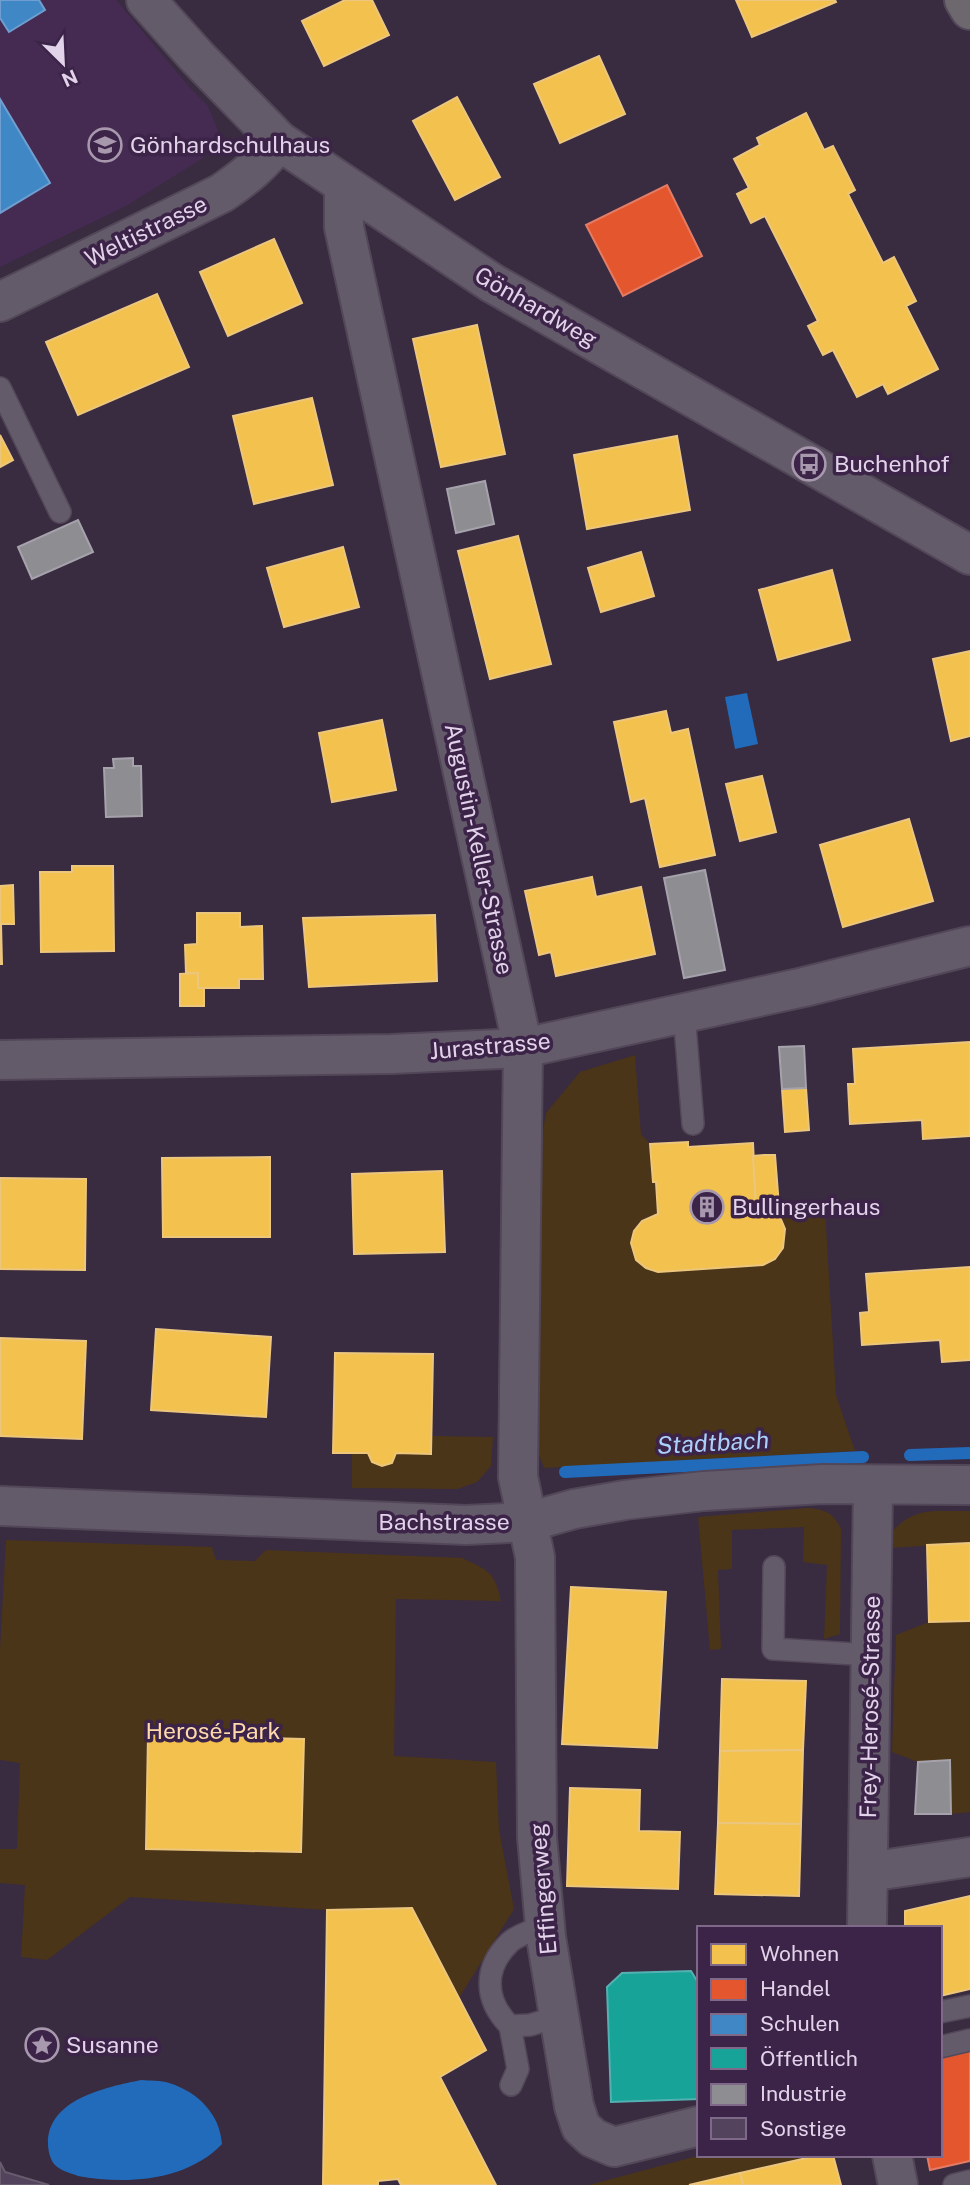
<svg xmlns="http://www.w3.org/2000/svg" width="970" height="2185" font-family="'Public Sans',sans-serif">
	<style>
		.built { fill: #452b52 }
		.green { fill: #4b3518 }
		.water { fill: #226bba }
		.homes { fill: #f2c14e; stroke: #edc67d; stroke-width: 2 }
		.shops { fill: #e4572e; stroke: #e37c66; stroke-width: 2 }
		.schools { fill: #3f88c5; stroke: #709ed0; stroke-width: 2 }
		.public { fill: #17a398; stroke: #54b1b1; stroke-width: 2 }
		.industry { fill: #8d8d92; stroke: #a6a2ac; stroke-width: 2 }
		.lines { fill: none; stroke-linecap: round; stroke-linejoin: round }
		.stream { stroke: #226bba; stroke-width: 12 }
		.building { fill: #54435c; stroke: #675b6d; stroke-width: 2 }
		.lane-casing { stroke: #524759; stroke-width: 24 }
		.street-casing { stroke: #524759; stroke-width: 42 }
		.primary-casing { stroke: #524759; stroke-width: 42 }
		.lane { stroke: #645b6a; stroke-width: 21 }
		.street { stroke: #645b6a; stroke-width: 38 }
		.primary { stroke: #6c686e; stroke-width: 38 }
		.labels { text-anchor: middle; stroke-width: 7; stroke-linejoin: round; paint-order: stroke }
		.poi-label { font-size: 23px; fill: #e2d3ea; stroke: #3c2348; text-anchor: start }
		.street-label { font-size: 23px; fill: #e2d3ea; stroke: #3c2348 }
		.park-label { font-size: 23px; fill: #ffdbac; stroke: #3c2348 }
		.water-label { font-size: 24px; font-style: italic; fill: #acd0fc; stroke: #3c2348 }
	</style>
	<rect width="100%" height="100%" fill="#392b40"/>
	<path class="built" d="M0,0h116l74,88 18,18 10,25 -15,27 -77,48 -126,61z"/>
	<g class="green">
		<path d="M635,1055l6,79 9,10 3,37 3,1 2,32c-36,7 -36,51 0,58l111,-9 11,-9 5,-12v-13l-10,-17 50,-3 11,186 19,56 -311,17 -8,-21 6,-311 4,-23 34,-41z"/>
		<path d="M432,1436l61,1 -2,29 -14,16 -20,7 -105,-1v-35h16l4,9 10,4 10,-3 4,-10 35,1z"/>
		<path d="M807,1508c17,1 27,5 34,21l-1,105 -16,5 3,-74 -24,-3 1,-35 -72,3v39l-14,1 3,79 -11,1 -12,-133z"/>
		<path d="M970,1511v32l-80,5v-14c25,-29 44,-22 80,-23z"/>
		<path d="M6,1540l206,7 4,13 39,1 11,-11 196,8c26,12 33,14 39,43l-105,-2 -2,157 102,6 3,68 15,79 -55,89 -47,-90 -85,2 -197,-13 -83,63 -26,-3 4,-72 -25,-2v-34h17l3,-86 -20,-3v-110z"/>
		<path d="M970,1621v191l-19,2 -1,-54 -32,2 -26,-10 4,-117 33,-13z"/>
		<path d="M701,2155h119l-133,30h-98z"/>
	</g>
	<g class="water">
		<path d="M747,693l11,51 -23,5 -10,-52z"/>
		<path d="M141,2080c9,1 20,0 28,3 29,9 51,31 53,61 -35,37 -96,41 -144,32 -8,-3 -19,-6 -24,-12 -4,-5 -6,-14 -6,-20 -1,-45 59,-57 93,-64z"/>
	</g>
	<g class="homes">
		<path d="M345,0h27l17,35 -65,31 -22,-45z"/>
		<path d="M736,0h99l1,2 -84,35z"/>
		<path d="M599,56l26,58 -65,29 -26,-59z"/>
		<path d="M457,97l43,80 -45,23 -42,-79z"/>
		<path d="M806,113l18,37 9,-4 22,44 -7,4 35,69 11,-6 22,44 -10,5 32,63 -50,25 -5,-10 -26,13 -24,-47 -10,5 -15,-29 10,-5 -53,-105 -14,7 -14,-29 12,-6 -15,-29 26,-14 -3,-7z"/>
		<path d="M274,239l28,64 -74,33 -28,-64z"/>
		<path d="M157,294l32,73 -111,48 -32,-73z"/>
		<path d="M477,325l28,129 -64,13 -28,-128z"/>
		<path d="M312,398l21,87 -79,19 -21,-88z"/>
		<path d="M0,435l13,25 -13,7z"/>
		<path d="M677,436l13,74 -103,19 -13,-74z"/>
		<path d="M518,536l33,128 -61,15 -32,-128z"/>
		<path d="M343,547l16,60 -75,20 -17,-59z"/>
		<path d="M641,552l13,44 -53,16 -13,-44z"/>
		<path d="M832,570l18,70 -72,20 -19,-70z"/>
		<path d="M970,651v85l-19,5 -18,-82z"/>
		<path d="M666,711l5,22 17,-4 27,126 -55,12 -15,-69 -14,4 -17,-80z"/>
		<path d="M382,720l14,70 -64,12 -13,-69z"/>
		<path d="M762,776l14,56 -36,9 -14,-57z"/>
		<path d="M909,819l24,82 -90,26 -23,-82z"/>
		<path d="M72,866h41l1,85 -73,1 -1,-80h32z"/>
		<path d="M592,877l4,20 45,-10 14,67 -99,22 -5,-24 -12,3 -14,-64z"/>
		<path d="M13,885l1,39h-13l1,40h-2v-78z"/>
		<path d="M197,913h43v14l22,-1 1,53h-24v9h-41v-15h-12l-1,-28 12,-1z"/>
		<path d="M435,915l2,66 -128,6 -6,-69z"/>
		<path d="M198,973v15h6v18h-24v-32z"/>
		<path d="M970,1042v94l-47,3 -1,-19 -72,4 -2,-40h7l-2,-35z"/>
		<path d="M806,1088l3,42 -24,2 -3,-43z"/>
		<path d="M688,1142v5l65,-4 3,64 13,-1 11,11 5,12 -2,19 -8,11 -12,6 -105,7 -12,-4 -10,-8 -5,-17 3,-12 8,-10 16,-7 -2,-32h-3l-3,-38z"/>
		<path d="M764,1155h11l4,51 -23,1 -3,-51z"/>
		<path d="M270,1157v80h-107l-1,-79z"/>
		<path d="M442,1171l3,81 -91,2 -2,-80z"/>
		<path d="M0,1178l86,1 -1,91 -85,-1z"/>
		<path d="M970,1267v93l-28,2 -2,-22 -78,5 -2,-32 9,-1 -3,-38z"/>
		<path d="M156,1329l115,8 -5,80 -115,-7z"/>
		<path d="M0,1338l86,3 -4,98 -82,-3z"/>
		<path d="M335,1353l98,1 -2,100 -35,-1 -4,10 -10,3 -10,-4 -4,-9h-35z"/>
		<path d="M970,1543v78l-41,1 -2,-77z"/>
		<path d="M571,1587l95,5 -9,156 -95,-4z"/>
		<path d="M722,1679l84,2 -3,69 -83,1z"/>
		<path d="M148,1735l156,4 -3,113 -155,-3z"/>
		<path d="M803,1750l-2,74 -83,-1 2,-72z"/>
		<path d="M570,1788l70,2 -1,41 41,1 -2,57 -111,-3z"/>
		<path d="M718,1823l83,1 -2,72 -84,-2z"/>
		<path d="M970,1896v93l-30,7v-68h-35v-17z"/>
		<path d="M412,1908l74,142 -46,27 56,108h-95l-3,-6 -20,2v4h-55l4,-275z"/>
		<path d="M820,2155h13l8,30h-98l-3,-12z"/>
		<path d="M740,2173l3,12h-54z"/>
	</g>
	<g class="shops">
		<path d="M667,185l35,71 -79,40 -37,-71z"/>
		<path d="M970,2051v110l-40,9 -3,-15h13v-97z"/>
	</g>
	<g class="schools">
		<path d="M0,0h39l6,10 -36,22 -9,-14z"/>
		<path d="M0,99l50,84 -50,30z"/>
	</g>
	<path class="public" d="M691,1971l8,13v115l-88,3 -4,-115 15,-14z"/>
	<g class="industry">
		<path d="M485,481l9,43 -38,9 -9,-44z"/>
		<path d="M78,520l15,32 -61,27 -14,-32z"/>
		<path d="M133,758v8h8l1,50 -36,1 -2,-49h10l-1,-9z"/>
		<path d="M705,870l20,100 -41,8 -20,-100z"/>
		<path d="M804,1046l2,42 -24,1 -3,-42z"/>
		<path d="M950,1760l1,54h-36l3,-52z"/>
	</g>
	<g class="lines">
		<g class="stream">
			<path d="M910,1455l60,-2"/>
			<path d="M565,1472l298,-15"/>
		</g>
	</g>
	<path class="building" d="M0,2162l5,10 44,13h-49z"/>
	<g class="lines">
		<defs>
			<g id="lane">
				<path d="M0,388l60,124"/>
				<path d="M684,1013l9,111"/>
				<path d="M774,1567l-1,82 98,6"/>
				<path d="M546,1925c-11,5 -27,9 -36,17 -27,26 -26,58 0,84l20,-1 30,-9"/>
				<path d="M940,2012l30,-6"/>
				<path d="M510,2026l8,43 -7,16"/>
				<path d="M940,2047l30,-7"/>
				<path d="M954,2185l16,-4"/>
			</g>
			<g id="street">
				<path d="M146,0l51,57 82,84 213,142 478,272"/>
				<path d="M344,185v42l179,821 -5,429 17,80 2,280 9,100 28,169 7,21 12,11 21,9 85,-21"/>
				<path d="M0,302l222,-109c22,-15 41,-30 57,-52"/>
				<path d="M0,1060l392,-6 131,-6 281,-61 166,-41"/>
				<path d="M0,1506l466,19 62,-3 46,-13 51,-9 79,-9 119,-7 147,1"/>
				<path d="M868,1872l102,-15"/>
				<path d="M867,1928l6,-442"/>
				<path d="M892,2155l6,30"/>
			</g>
			<path id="primary" d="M964,0l6,10"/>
		</defs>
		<use href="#lane" class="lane-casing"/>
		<use href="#street" class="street-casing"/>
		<use href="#primary" class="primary-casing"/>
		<use href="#lane" class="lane"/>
		<use href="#street" class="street"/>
		<use href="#primary" class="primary"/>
	</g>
	<defs>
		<symbol id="school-ring" viewBox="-11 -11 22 22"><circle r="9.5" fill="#3c2348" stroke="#a798ae" stroke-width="1.5"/><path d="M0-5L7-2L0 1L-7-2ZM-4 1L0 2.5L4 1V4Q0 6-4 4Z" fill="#a798ae"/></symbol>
		<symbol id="bus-ring" viewBox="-11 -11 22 22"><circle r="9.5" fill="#3c2348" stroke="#a798ae" stroke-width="1.5"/><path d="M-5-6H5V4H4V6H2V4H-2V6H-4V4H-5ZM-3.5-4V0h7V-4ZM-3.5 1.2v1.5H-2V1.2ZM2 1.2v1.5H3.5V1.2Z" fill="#a798ae"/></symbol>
		<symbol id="building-ring" viewBox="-11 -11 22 22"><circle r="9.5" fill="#3c2348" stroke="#a798ae" stroke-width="1.5"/><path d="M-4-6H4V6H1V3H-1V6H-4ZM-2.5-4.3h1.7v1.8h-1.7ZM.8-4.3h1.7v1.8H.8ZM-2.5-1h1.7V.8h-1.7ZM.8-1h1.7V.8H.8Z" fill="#a798ae"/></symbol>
		<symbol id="sight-ring" viewBox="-11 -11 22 22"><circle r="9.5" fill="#3c2348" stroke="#a798ae" stroke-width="1.5"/><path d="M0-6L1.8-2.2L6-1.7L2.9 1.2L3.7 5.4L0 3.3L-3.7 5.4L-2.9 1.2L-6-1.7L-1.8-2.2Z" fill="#a798ae"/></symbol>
	</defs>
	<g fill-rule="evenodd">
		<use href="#school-ring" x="86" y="126" width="38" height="38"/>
		<use href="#bus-ring" x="790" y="445" width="38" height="38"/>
		<use href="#building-ring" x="688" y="1188" width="38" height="38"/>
		<use href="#sight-ring" x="23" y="2026" width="38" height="38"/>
	</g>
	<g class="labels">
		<g class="poi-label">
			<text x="130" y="153">Gönhardschulhaus</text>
			<text x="834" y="472">Buchenhof</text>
			<text x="732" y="1215">Bullingerhaus</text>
			<text x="66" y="2053">Susanne</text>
		</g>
		<g class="street-label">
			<text transform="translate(146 231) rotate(-26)" y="8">Weltistrasse</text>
			<text transform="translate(536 307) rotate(30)" y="8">Gönhardweg</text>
			<text transform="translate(479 849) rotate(78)" y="8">Augustin-Keller-Strasse</text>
			<text transform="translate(490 1046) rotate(-5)" y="8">Jurastrasse</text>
			<text x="444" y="1530">Bachstrasse</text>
			<text transform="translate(870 1707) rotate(-89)" y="8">Frey-Herosé-Strasse</text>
			<text transform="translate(543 1889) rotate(-95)" y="8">Effingerweg</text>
		</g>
		<g class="park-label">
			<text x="213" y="1739">Herosé-Park</text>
		</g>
		<g class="water-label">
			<text transform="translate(713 1443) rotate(-3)" y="8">Stadtbach</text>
		</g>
	</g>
	<rect x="697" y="1926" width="245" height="231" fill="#3c2348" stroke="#7e6989" stroke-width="2"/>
	<rect x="711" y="1944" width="35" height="21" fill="#f2c14e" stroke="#7e6989" stroke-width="2"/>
	<text x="760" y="1961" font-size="21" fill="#e2d3ea">Wohnen</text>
	<rect x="711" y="1979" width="35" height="21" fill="#e4572e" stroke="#7e6989" stroke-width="2"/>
	<text x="760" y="1996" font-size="21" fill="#e2d3ea">Handel</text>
	<rect x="711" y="2014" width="35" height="21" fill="#3f88c5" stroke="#7e6989" stroke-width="2"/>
	<text x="760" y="2031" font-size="21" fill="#e2d3ea">Schulen</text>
	<rect x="711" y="2048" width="35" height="21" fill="#17a398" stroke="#7e6989" stroke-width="2"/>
	<text x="760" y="2066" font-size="21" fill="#e2d3ea">Öffentlich</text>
	<rect x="711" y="2084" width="35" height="21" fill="#8d8d92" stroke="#7e6989" stroke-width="2"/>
	<text x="760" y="2101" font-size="21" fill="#e2d3ea">Industrie</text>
	<rect x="711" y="2118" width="35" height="21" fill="#54435c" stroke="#7e6989" stroke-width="2"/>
	<text x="760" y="2136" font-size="21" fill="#e2d3ea">Sonstige</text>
	<g transform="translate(63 63) rotate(156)" stroke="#3c2348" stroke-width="5" paint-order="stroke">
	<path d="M0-5L12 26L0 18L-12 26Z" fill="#e2d3ea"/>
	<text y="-10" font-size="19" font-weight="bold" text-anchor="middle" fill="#e2d3ea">N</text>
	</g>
</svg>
